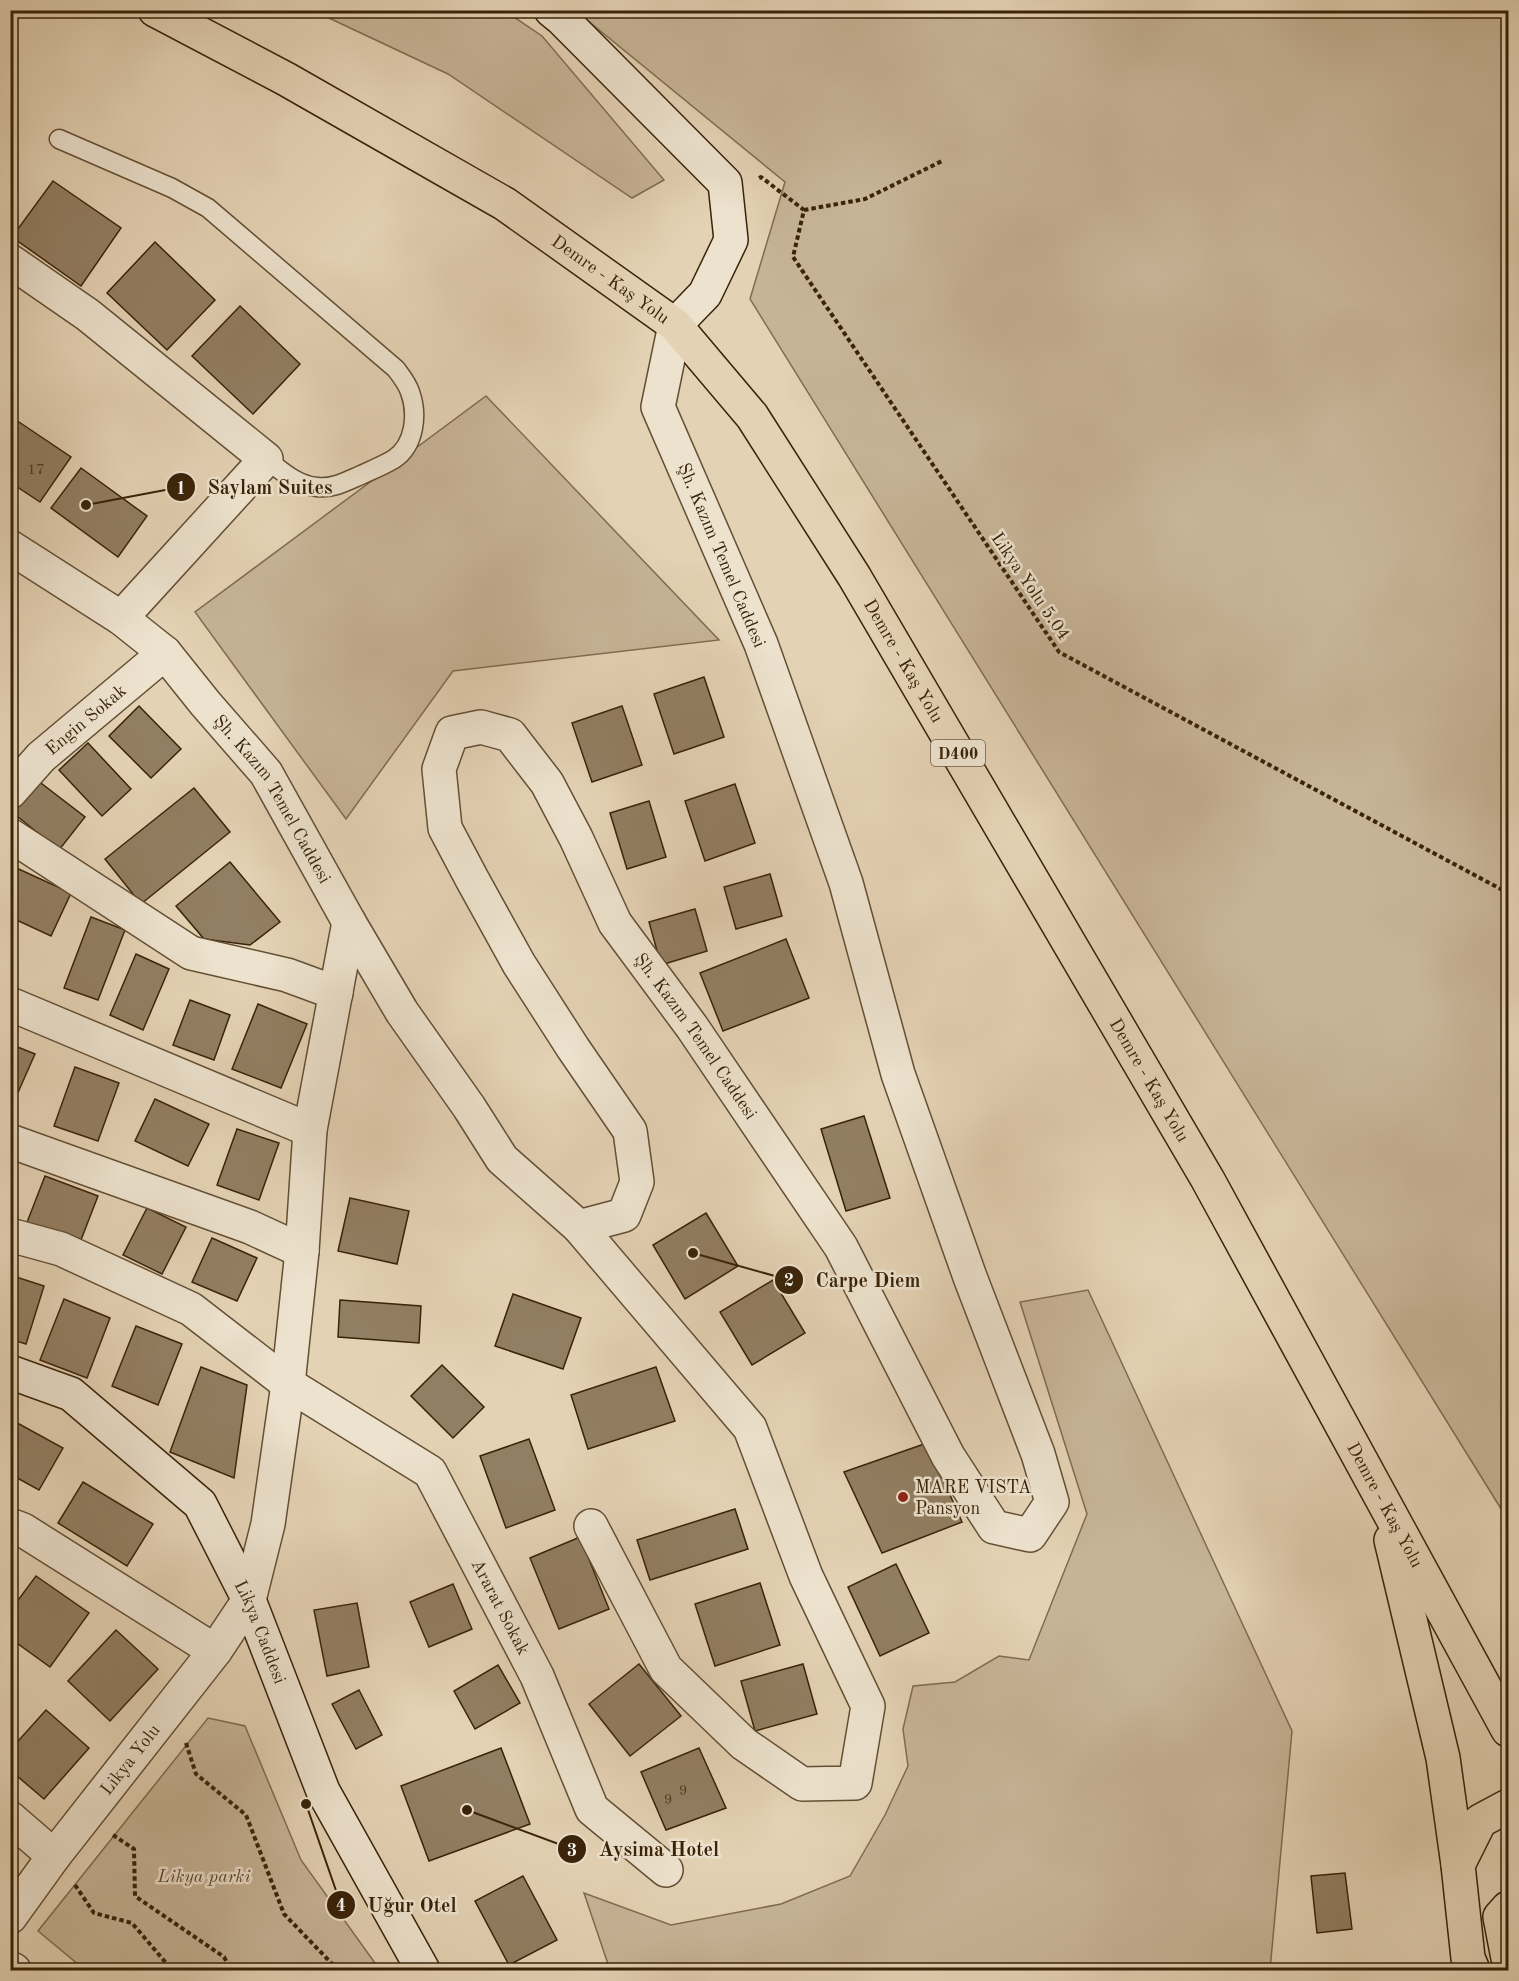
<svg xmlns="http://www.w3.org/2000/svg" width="1519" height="1981" font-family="'Old Standard TT',serif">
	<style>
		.green { fill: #c7b497; stroke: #806c50; stroke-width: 1.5 }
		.building { fill: #927e62; stroke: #392309; stroke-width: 1.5 }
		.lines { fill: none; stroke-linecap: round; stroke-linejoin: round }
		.lane-casing { stroke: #644f34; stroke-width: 21 }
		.street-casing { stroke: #644f34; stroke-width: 36 }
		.secondary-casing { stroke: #392309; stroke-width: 36 }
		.highway-casing { stroke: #392309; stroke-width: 36 }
		.path { stroke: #392309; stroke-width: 4; stroke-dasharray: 4.5 3; stroke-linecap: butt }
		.lane { stroke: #ede2ce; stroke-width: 18 }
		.street { stroke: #ede2ce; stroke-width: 33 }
		.secondary { stroke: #ede2ce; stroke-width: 33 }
		.highway { stroke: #e4d2b4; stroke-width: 33 }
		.poi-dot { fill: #8f2418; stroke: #ede2ce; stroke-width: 2 }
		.labels { text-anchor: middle; stroke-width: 5; stroke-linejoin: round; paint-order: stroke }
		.number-label { font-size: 15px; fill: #4f3a1f }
		.shield { fill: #ede2ce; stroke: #6f5c44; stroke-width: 1.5 }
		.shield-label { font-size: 16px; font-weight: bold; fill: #392309 }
		.street-label { font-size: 18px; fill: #392309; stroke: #ede2ce }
		.poi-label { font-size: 18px; fill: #392309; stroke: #ede2ce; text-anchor: start }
		.park-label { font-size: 18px; font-style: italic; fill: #5c472c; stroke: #ede2ce }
		.leader { fill: none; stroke: #392309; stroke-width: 2 }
		.callout-dot { fill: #392309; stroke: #ede2ce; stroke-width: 2 }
		.mark-label { font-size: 18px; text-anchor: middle; font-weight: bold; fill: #fff }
		.callout-label { font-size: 20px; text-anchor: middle; font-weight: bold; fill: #392309; stroke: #ede2ce; stroke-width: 5; stroke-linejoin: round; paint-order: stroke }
	</style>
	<rect width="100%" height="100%" fill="#e4d2b4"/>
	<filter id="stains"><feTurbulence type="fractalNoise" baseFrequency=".00333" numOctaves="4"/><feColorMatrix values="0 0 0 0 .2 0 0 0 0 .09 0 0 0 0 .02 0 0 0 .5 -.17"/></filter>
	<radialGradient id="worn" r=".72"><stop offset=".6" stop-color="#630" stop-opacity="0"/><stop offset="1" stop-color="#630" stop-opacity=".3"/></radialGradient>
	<g class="green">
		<path d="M314,11h191l37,25 122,144 -32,18 -184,-124z"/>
		<path d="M576,11h932v1509l-758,-1221 35,-117z"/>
		<path d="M486,396l233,244 -266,31 -107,148 -151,-207z"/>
		<path d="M1088,1290l204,441 -22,239h-660l-26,-77 87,32 110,-21 69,-28 35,-61 23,-49 -5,-37 10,-43 42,-4 44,-26 30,4 58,-146 -67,-212z"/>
		<path d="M208,1718l37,8 56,134 79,110h-295l-47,-39z"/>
	</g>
	<g class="building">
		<path d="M53,181l68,47 -40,58 -69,-49z"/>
		<path d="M155,242l60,58 -48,50 -60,-57z"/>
		<path d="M240,306l60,58 -47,50 -61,-58z"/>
		<path d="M10,416l61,41 -31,45 -30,-20z"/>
		<path d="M81,468l66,48 -29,41 -67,-49z"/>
		<path d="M704,677l20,60 -50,17 -20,-60z"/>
		<path d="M139,706l42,43 -30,29 -42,-42z"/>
		<path d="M622,706l20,59 -50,17 -20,-59z"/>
		<path d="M88,743l43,46 -29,27 -43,-46z"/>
		<path d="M37,780l48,37 -26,33 -47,-38z"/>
		<path d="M735,784l20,59 -50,18 -20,-60z"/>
		<path d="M194,788l36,44 -89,72 -36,-45z"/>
		<path d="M649,801l17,56 -39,12 -17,-56z"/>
		<path d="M230,862l50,60 -30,23 -46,-6 -28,-33z"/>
		<path d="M10,865l61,28 -20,43 -41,-19z"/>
		<path d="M770,874l12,42 -46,13 -12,-42z"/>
		<path d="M695,909l12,42 -46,14 -12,-43z"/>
		<path d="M91,917l34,13 -27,70 -34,-12z"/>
		<path d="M786,939l23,59 -86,33 -23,-58z"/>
		<path d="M136,954l33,15 -26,61 -33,-15z"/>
		<path d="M190,1000l40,15 -16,45 -41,-15z"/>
		<path d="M258,1004l49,20 -26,64 -49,-19z"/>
		<path d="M10,1044l25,10 -19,43 -6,-3z"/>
		<path d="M75,1067l44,16 -21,58 -44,-15z"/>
		<path d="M155,1099l54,25 -21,42 -53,-25z"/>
		<path d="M864,1116l26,82 -44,13 -25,-82z"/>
		<path d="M237,1129l42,14 -20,57 -42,-15z"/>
		<path d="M45,1176l53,20 -19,49 -53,-20z"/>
		<path d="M350,1198l59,13 -12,53 -59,-13z"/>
		<path d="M147,1208l39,19 -24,47 -39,-19z"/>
		<path d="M706,1213l32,53 -53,33 -32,-54z"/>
		<path d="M212,1238l45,20 -20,43 -45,-19z"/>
		<path d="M10,1275l34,11 -18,58 -16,-5z"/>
		<path d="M773,1280l32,53 -53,32 -32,-53z"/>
		<path d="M513,1294l68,24 -18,51 -68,-23z"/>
		<path d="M64,1299l46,19 -23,60 -47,-18z"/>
		<path d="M340,1300l81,6 -2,37 -81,-6z"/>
		<path d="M136,1326l46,18 -24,61 -46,-19z"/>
		<path d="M442,1365l42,42 -31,31 -42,-42z"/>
		<path d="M201,1367l46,18 -13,93 -64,-26z"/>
		<path d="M656,1367l19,54 -87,28 -17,-54z"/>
		<path d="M10,1419l53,29 -24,42 -29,-16z"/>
		<path d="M529,1439l26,71 -49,18 -26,-72z"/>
		<path d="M927,1443l35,79 -80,31 -38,-81z"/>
		<path d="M83,1482l70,42 -26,42 -69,-43z"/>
		<path d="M735,1509l13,40 -98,31 -13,-40z"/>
		<path d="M580,1537l29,72 -50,20 -29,-71z"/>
		<path d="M896,1564l33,69 -49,23 -32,-69z"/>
		<path d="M36,1576l53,37 -39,54 -40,-29v-27z"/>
		<path d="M760,1583l20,62 -65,21 -20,-62z"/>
		<path d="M453,1584l19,45 -43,18 -19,-45z"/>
		<path d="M357,1603l12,64 -42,9 -13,-66z"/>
		<path d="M116,1630l42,39 -48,52 -42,-40z"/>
		<path d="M639,1664l42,52 -51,40 -41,-52z"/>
		<path d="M803,1664l14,50 -62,17 -14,-50z"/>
		<path d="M498,1665l22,38 -45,26 -21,-38z"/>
		<path d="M359,1690l23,45 -26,14 -24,-45z"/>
		<path d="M46,1710l43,38 -45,51 -34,-29v-20z"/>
		<path d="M501,1748l29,76 -101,37 -28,-75z"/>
		<path d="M699,1748l27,60 -60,22 -25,-58z"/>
		<path d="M1345,1873l7,56 -35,4 -6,-57z"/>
		<path d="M523,1876l34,64 -48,25 -34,-64z"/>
	</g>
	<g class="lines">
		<defs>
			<path id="lane" d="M59,139l113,49 36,20 188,161c5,7 11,14 14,23 8,22 5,53 -16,67 -10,6 -22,11 -33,16 -14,6 -28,14 -44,12 -21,-2 -35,-16 -51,-28"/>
			<g id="street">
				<path d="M10,261l78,54 178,144 -145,159"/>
				<path id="s1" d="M10,547l111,71 44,35 40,50 61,70 83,149 53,90 67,95 33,52 77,68 45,-12 13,-33 -7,-51 -57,-83 -54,-84 -47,-85 -27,-51 -6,-59 13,-36 29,-6 29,8 37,48 29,55 39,85 77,104 149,220 107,209 46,71 36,8 22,-33 -14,-48 -68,-177 -72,-203 -52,-191 -85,-239 -103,-237 17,-82"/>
				<path id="s2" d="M10,792l31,-35 124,-104"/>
				<path d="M10,835l181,118 96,22 49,18"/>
				<path d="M10,1004l300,126"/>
				<path d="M10,1141l240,86 52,24"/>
				<path d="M579,1227l171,201 56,148 62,130 -13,77 -53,1 -58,-40 -78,-75 -75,-143"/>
				<path id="s3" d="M10,1235l51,14 130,60 97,75 142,88 107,204 55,133 74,61"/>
				<path d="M10,1525l13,5 192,121"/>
				<path d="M10,1818l44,38"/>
				<path id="s4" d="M10,1917l44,-61 161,-205 34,-51 19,-76 20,-140 14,-133 8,-121 39,-208"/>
				<path d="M10,1968l4,2"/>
			</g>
			<g id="secondary">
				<path d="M551,10l11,9 163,164 6,57 -26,54 -30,31"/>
				<path id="s5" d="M10,1372l61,22 129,110 49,96 74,191 100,179"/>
			</g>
			<g id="highway">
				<path id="s6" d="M155,10l131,69 219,125 170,121 77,91 102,160 354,604 300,550"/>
				<path d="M1391,1540l52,218 15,107"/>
				<path d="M1508,1908l-8,9 8,41"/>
				<path d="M1473,1970l-5,-12 -10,-93 22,-44 28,-15"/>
			</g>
		</defs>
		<use href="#lane" class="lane-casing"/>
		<use href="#street" class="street-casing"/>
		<use href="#secondary" class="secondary-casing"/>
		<use href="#highway" class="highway-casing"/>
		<g class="path">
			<path d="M759,178l2,-1 43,33 -11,47 266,395 449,241"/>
			<path d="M804,210l61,-11 77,-38"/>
			<path d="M186,1743l10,31 50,41 38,99 54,56"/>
			<path d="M113,1835l21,14 1,47 89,61 7,13"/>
			<path d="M75,1885l19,28 38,10 40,47"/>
		</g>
		<use href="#lane" class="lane"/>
		<use href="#street" class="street"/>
		<use href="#secondary" class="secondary"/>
		<use href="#highway" class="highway"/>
	</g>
	<circle class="poi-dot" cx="903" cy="1497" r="6"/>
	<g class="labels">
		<g class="number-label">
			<text x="36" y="474">17</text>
			<text x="683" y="1795">9</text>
			<text x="668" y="1804">9</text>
		</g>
		<rect class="shield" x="931" y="740" width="54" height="26" rx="4.5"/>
		<g class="shield-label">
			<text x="958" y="759">D400</text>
		</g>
		<g class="street-label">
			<text dy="6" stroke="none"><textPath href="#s6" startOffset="530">Demre - Kaş Yolu</textPath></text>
			<text transform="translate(722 555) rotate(67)" y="6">Şh. Kazım Temel Caddesi</text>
			<text transform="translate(1031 586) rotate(56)" y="6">Likya Yolu 5.04</text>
			<text dy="6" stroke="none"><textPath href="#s6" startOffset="1016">Demre - Kaş Yolu</textPath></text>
			<text dy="6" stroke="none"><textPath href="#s2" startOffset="105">Engin Sokak</textPath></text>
			<text dy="6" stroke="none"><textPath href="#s1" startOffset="370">Şh. Kazım Temel Caddesi</textPath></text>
			<text dy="6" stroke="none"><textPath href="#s1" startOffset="1902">Şh. Kazım Temel Caddesi</textPath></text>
			<text dy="6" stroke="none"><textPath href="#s6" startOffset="1502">Demre - Kaş Yolu</textPath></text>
			<text dy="6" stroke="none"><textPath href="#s6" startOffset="1988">Demre - Kaş Yolu</textPath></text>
			<text dy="6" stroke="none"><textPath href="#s3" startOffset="638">Ararat Sokak</textPath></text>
			<text dy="6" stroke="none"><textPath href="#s5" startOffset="376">Likya Caddesi</textPath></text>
			<text dy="6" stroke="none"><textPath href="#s4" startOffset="198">Likya Yolu</textPath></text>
		</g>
		<g class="poi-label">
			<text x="915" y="1493">MARE VISTA<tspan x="915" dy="21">Pansyon</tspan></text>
		</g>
		<g class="park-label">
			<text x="204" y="1882">Likya parki</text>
		</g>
	</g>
	<path class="leader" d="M86 505L181 487M693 1253L789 1280M467 1810L572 1849M306 1804L341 1905"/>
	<g class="callout-dot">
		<circle cx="86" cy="505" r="6"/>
		<circle cx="693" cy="1253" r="6"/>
		<circle cx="467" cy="1810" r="6"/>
		<circle cx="306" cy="1804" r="6"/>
		<circle cx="181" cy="487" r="15"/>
		<circle cx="789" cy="1280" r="15"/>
		<circle cx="572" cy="1849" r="15"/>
		<circle cx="341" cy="1905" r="15"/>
	</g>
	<g class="mark-label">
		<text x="181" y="494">1</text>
		<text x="789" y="1286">2</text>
		<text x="572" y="1856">3</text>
		<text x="341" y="1911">4</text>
	</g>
	<g class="callout-label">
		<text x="270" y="494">Saylam Suites</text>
		<text x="868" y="1287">Carpe Diem</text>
		<text x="659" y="1856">Aysima Hotel</text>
		<text x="412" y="1912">Uğur Otel</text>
	</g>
	<rect width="1519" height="1981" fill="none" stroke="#e4d2b4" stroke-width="36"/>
	<rect x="12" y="12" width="1495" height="1957" fill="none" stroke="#392309" stroke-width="3"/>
	<rect x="18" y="18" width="1483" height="1945" fill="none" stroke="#392309" stroke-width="1.5"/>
	<rect width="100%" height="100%" filter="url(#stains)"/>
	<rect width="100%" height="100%" fill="url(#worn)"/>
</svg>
